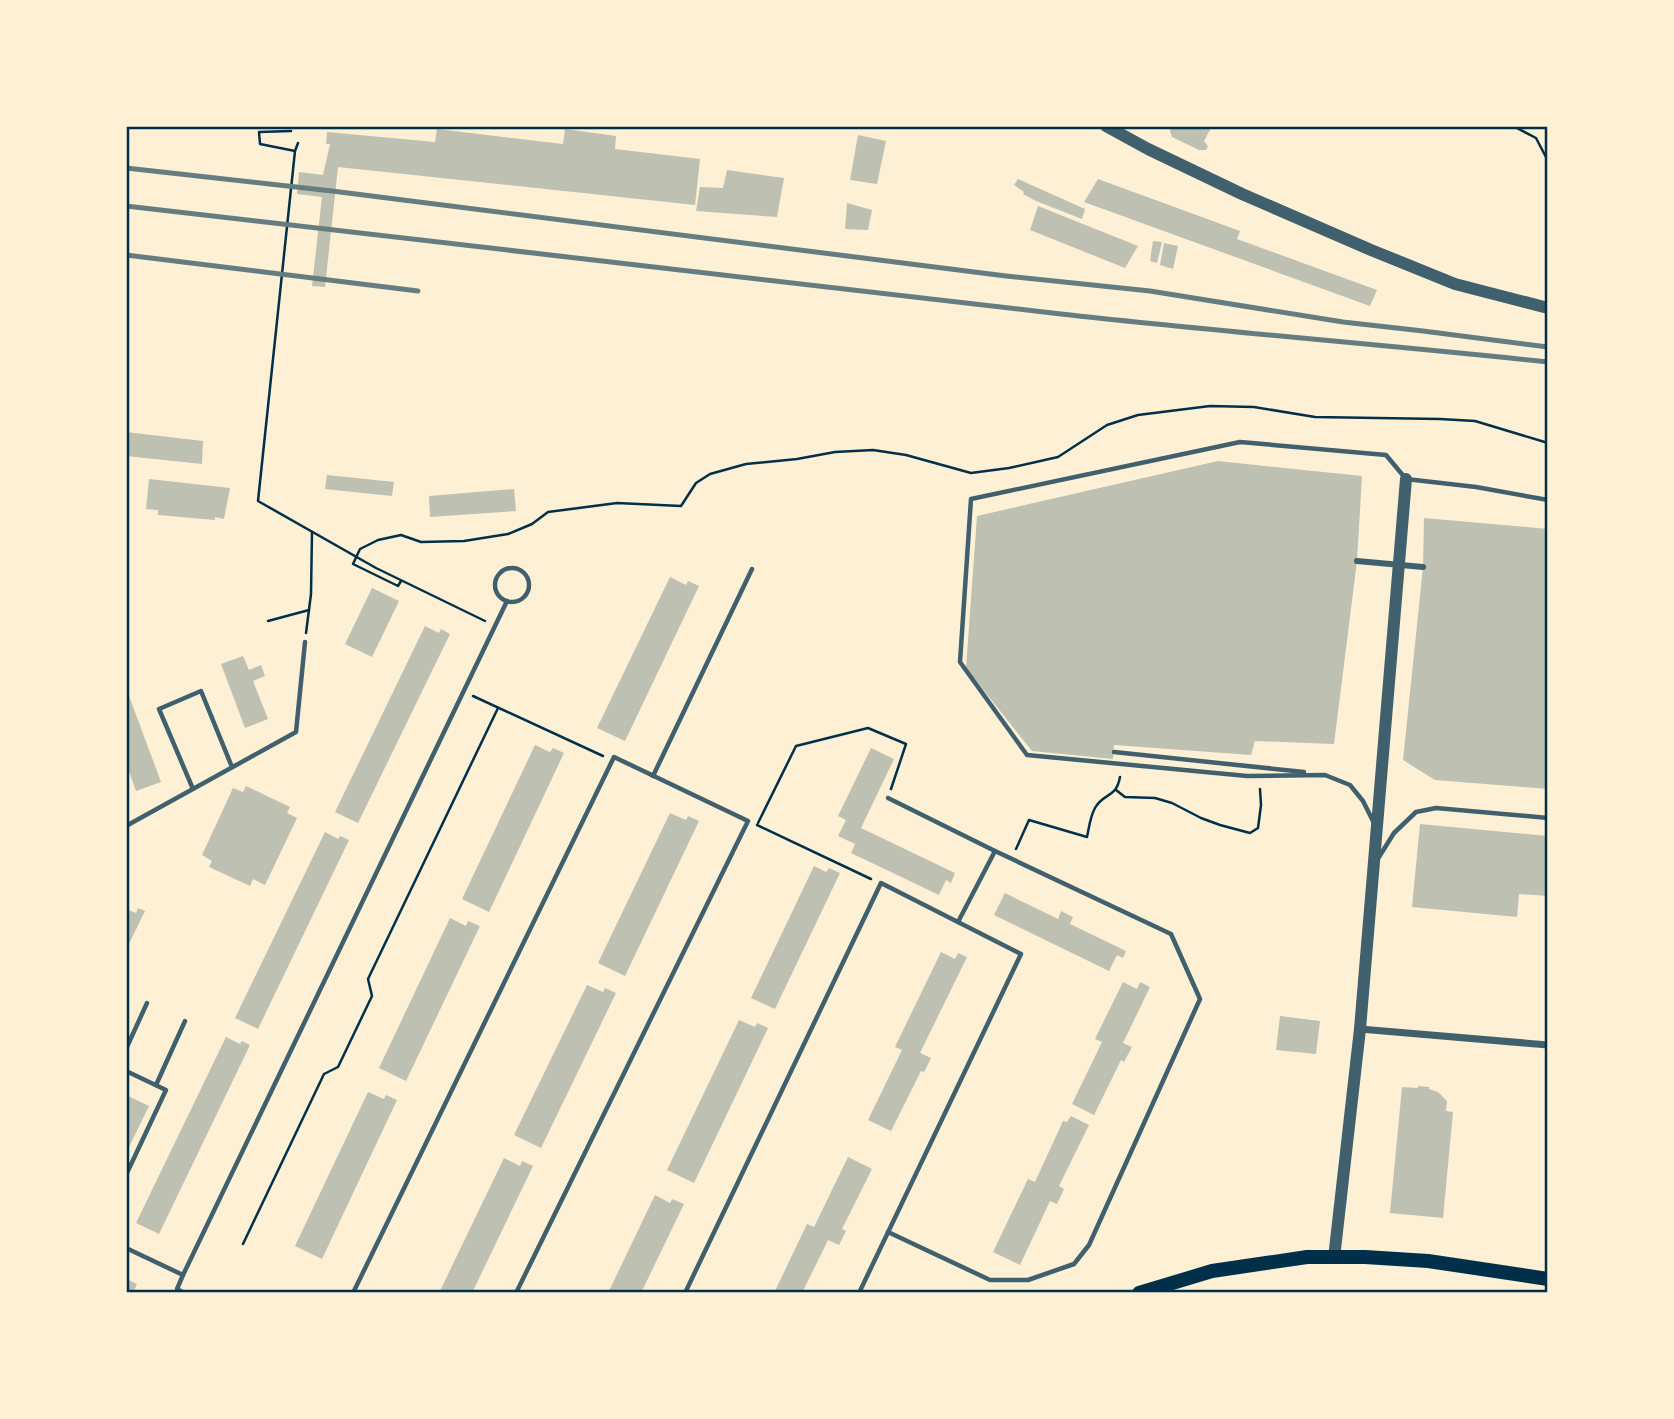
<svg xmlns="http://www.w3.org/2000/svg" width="1674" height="1419" font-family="'DM Sans',sans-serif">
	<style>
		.building { fill: #bec0b2 }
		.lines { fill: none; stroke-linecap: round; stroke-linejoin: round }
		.path { stroke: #003049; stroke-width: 2.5 }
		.service { stroke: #3f606c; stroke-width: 4.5 }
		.pedestrian { stroke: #3f606c; stroke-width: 6 }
		.minor { stroke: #3f606c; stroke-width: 7 }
		.tertiary { stroke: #3f606c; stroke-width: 12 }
		.secondary { stroke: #003049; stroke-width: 14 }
		.rail { stroke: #657d81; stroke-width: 5 }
		.neatline { fill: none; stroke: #003049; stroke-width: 2.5 }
	</style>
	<rect width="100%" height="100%" fill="#fdf0d5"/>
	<g class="building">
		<path d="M1174,126h38l-8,15 4,5 -2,4h-7l-27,-13 -2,-6v-3z"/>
		<path d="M437,129l126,15 2,-15 51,7 -1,13 85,10 -5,46 -357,-38 -13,120 -13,-1 10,-89 -25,-3 2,-22 24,3 7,-31h-4l1,-12 108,10z"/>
		<path d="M858,135l28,6 -9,43 -27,-4z"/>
		<path d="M727,170l57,8 -7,39 -81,-6 4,-24 23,1z"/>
		<path d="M1018,179l67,30 -3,10 -46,-18 -13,-7 1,-2 -10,-7z"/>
		<path d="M1098,179l142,52 -3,8 140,51 -7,16 -286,-104z"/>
		<path d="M847,203l25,7 -4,20 -23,-1z"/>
		<path d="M1038,206l100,40 -13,22 -95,-38z"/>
		<path d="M1153,241l9,1 -5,21 -7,-2z"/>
		<path d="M1164,243l14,3 -5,23 -13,-4z"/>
		<path d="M126,432l77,9 -1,23 -76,-8z"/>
		<path d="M1218,461l144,15 -5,85 -23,183 -79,-3 -4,14 -137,-10 -1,14 -81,-8 -66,-83 11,-152z"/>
		<path d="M327,475l67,7 -2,14 -67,-7z"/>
		<path d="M149,479l81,9 -6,31 -9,-2v3l-57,-5v-5l-12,-1z"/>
		<path d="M514,489l2,22 -86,6 -1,-21z"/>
		<path d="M1424,518l124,11v260l-113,-9 -32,-20 20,-193z"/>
		<path d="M670,577l16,8 2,-4 11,5 -74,155 -28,-13z"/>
		<path d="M372,588l27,13 -27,56 -27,-13z"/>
		<path d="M425,626l14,7 2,-4 9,5 -92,189 -23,-11z"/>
		<path d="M243,656l6,14 12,-5 4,11 -12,5 15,38 -23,9 -24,-64z"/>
		<path d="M129,696l32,86 -25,9 -10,-28v-66z"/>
		<path d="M535,745l15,7 3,-4 11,5 -75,159 -27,-13z"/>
		<path d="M871,748l23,11 -33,69 94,45 -4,10 -5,-3 -7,15 -88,-42 4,-9 -17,-8 8,-16 -8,-4z"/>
		<path d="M246,786l44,21 -3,6 10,5 -32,67 -12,-6 -3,7 -41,-19 3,-6 -10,-6 31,-67 10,4z"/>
		<path d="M670,813l16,7 2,-4 11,5 -74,155 -27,-13z"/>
		<path d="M1420,824l128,12v60l-29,-2 -2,23 -105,-10z"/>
		<path d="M325,832l13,7 2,-3 9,4 -91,189 -23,-11z"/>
		<path d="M814,866l12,6 3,-4 11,5 -65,136 -24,-11z"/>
		<path d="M1005,893l53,26 3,-8 12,6 -3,7 56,27 -3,7 -6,-3 -8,16 -115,-56z"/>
		<path d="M138,908l7,3 -19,39v-41l10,4z"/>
		<path d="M450,918l16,8 2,-5 12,5 -74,155 -27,-13z"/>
		<path d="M941,952l14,7 3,-6 9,4 -47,96 11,5 -7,14 -3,-1 -30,60 -23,-11 34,-70 -7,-3z"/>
		<path d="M1123,982l14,7 3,-7 10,5 -27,56 9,4 -8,15 -3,-2 -27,55 -22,-11 30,-62 -7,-3z"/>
		<path d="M587,985l16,7 2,-4 11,5 -75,155 -27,-13z"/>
		<path d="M1280,1016l40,5 -4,33 -40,-4z"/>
		<path d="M739,1020l16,7 2,-4 11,5 -74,155 -27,-13z"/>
		<path d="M226,1037l14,7 2,-3 8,4 -91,189 -23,-11z"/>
		<path d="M1418,1086l11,1v2l9,3 9,9 -1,10 7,1 -10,106 -53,-5 12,-126 16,1z"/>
		<path d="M368,1092l16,7 2,-4 11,5 -75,159 -27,-13z"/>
		<path d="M126,1095l23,11 -23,47z"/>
		<path d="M1071,1116l18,9 -30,61 5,3 -7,15 -7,-3 -30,64 -27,-13 35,-73 7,3 28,-61 4,1z"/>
		<path d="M848,1157l24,12 -30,60 4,2 -7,14 -11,-5 -26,53h-28l33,-69 7,3z"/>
		<path d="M504,1158l16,8 2,-5 11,5 -61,127h-33z"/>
		<path d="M655,1195l15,8 2,-4 12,5 -43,89h-33z"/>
		<path d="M126,1279l11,5 -4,9h-7z"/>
	</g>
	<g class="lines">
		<g class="path">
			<path d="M1513,126l23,12 12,23"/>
			<path d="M291,131l-32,1 1,12 35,7"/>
			<path d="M298,143l-3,8 -37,350 118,67 109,53"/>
			<path d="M401,581l-3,5 -45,-22 7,-15 18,-9 23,-5 20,7 43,-1 44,-7 24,-10 16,-12 69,-9 64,3 15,-23 14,-9 36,-10 51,-5 38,-7 38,-2 33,5 65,18 38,-5 49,-11 49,-32 31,-10 72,-9 44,1 61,10 125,2 35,2 73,22"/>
			<path d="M268,621l41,-11"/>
			<path d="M306,633l5,-39 1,-62"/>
			<path d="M473,696l130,60"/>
			<path d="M1116,790l9,7 30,1 17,5 29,15 19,7 30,8 8,-5 3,-23 -1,-16"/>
			<path d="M758,823l38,-77 72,-18 38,16 -15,45"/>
			<path d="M757,825l114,54"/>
			<path d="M1016,849l13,-29 58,17c2,-9 3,-20 8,-29 9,-16 21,-9 25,-31"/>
			<path d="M243,1244l81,-170 14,-7 34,-71 -4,-17 130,-271"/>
		</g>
		<g class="service">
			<circle cx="512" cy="585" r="17"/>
			<path d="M1114,752l190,20"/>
			<path d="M653,776l99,-207"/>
			<path d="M193,789l-34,-80 42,-18 31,76"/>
			<path d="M888,798l107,53"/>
			<path d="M1374,823l-11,-22 -13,-16 -25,-10 -78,1 -220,-21 -67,-93 11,-163 269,-57 146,13 20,24 70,8 72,13"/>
			<path d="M126,826l170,-94 9,-90"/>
			<path d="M1379,857l15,-24 22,-21 20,-4 112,10"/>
			<path d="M126,1049l21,-46"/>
			<path d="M126,1071l40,19 -40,85"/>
			<path d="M156,1085l29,-64"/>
			<path d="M888,1232l102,48h38l46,-16 15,-19 111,-246 -29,-65 -176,-83 -37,71"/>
			<path d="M126,1248l57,27 324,-674"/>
			<path d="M183,1275l-6,14 7,4"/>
			<path d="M353,1293l261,-536 134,64 -232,472"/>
			<path d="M685,1293l196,-410 140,71 -162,339"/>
		</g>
		<path class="pedestrian" d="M1357,561l66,6"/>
		<path class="minor" d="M1360,1029l188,16"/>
		<g class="tertiary">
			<path d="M1106,126l42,23 94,45 129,56 84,34 93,24"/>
			<path d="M1334,1258l26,-229 46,-550"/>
		</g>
		<path class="secondary" d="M1139,1293l73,-22 95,-14h58l63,4 120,18"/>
		<g class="rail">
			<path d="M126,168l206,23 674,85 144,15 193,31 80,9 125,16"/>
			<path d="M126,206c312,34 623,74 935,108 162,18 325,31 487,48"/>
			<path d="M126,255l292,36"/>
		</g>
	</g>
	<rect width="1674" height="1419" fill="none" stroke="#fdf0d5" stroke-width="256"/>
	<rect x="128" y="128" width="1418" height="1163" class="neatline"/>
</svg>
